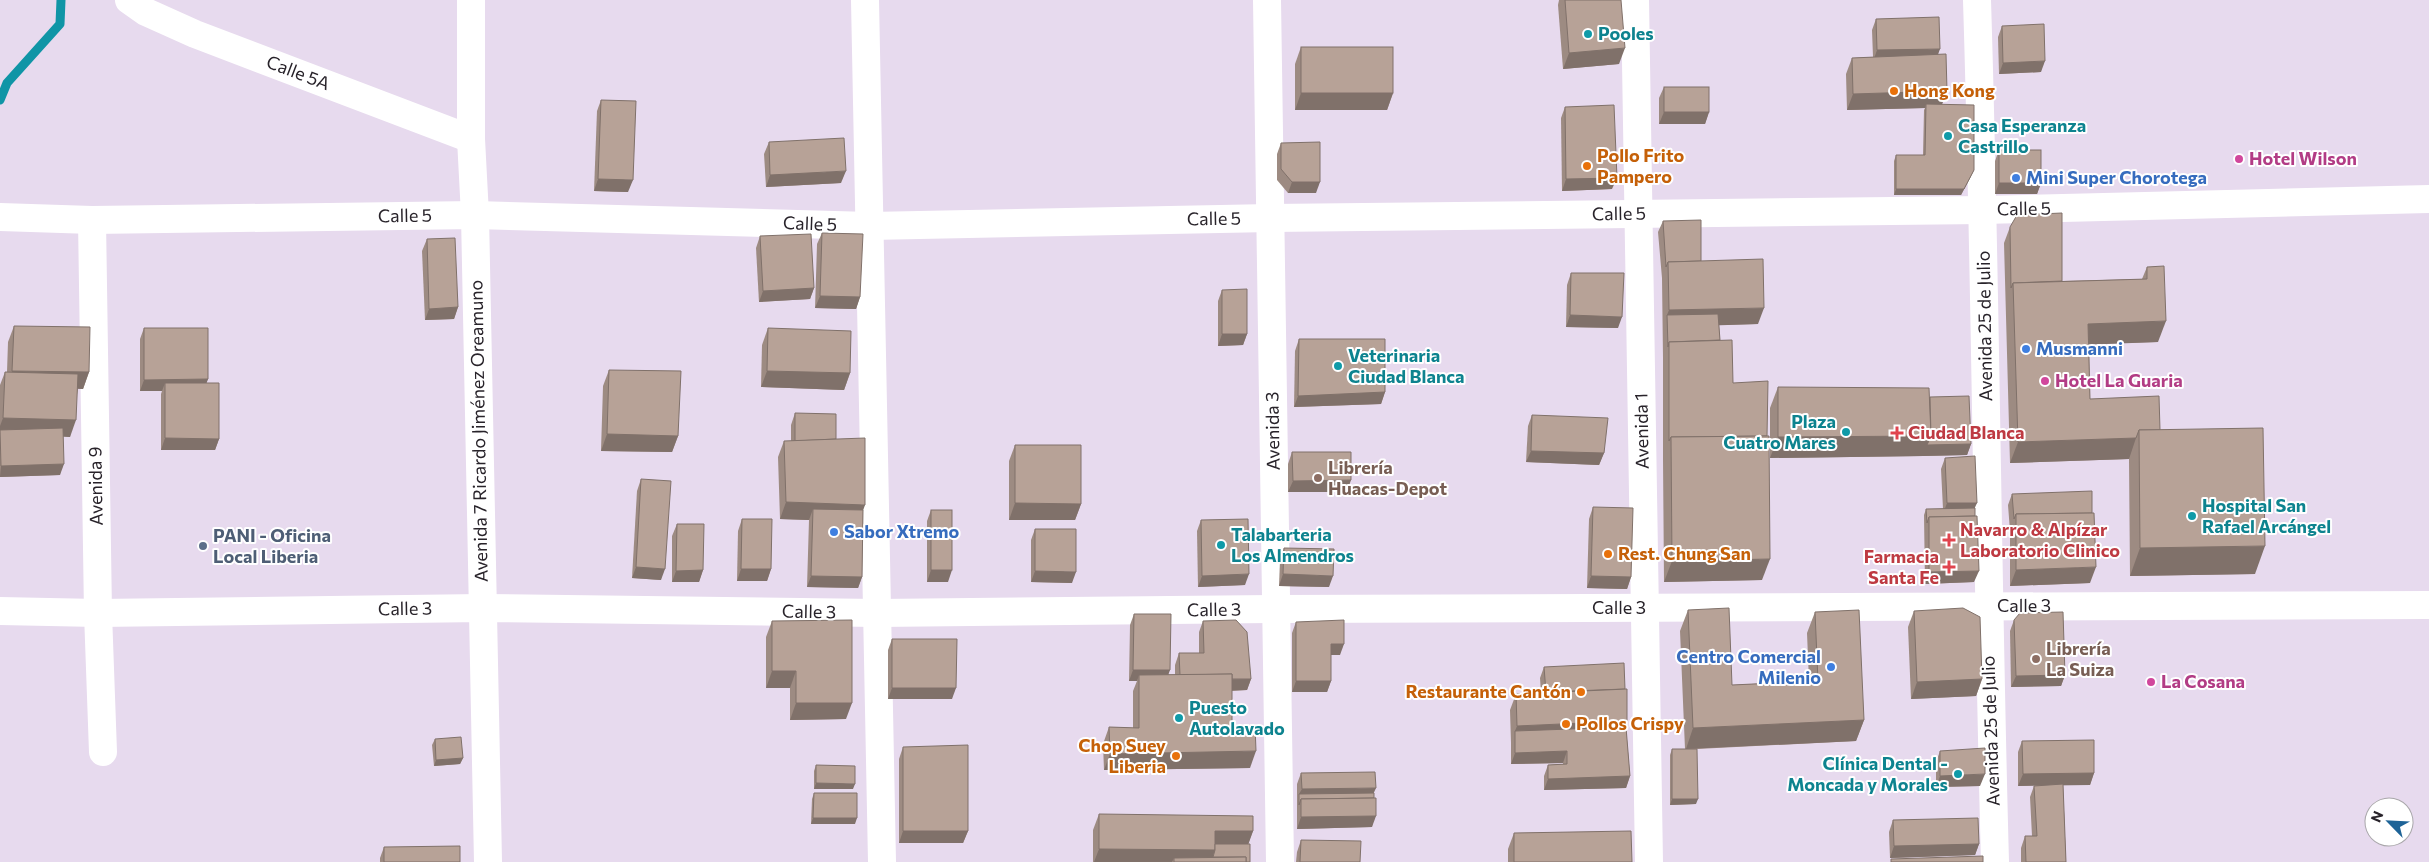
<svg xmlns="http://www.w3.org/2000/svg" width="2429" height="862" font-family="Commissioner,sans-serif">
	<style>
		.lines { fill: none; stroke-linecap: round; stroke-linejoin: round }
		.stream { stroke: #1095a6; stroke-width: 9 }
		.minor { stroke: #fff; stroke-width: 28 }
		.wall { fill: #9d8b82 }
		.shaded-wall { fill: #80716a }
		.building { fill: #b7a297; stroke: #80716a }
		.culture-dot { fill: #0f9aa8; stroke: #fff; stroke-width: 2 }
		.food-dot { fill: #e8710a; stroke: #fff; stroke-width: 2 }
		.hotel-dot { fill: #d1479c; stroke: #fff; stroke-width: 2 }
		.shop-dot { fill: #3f7fe0; stroke: #fff; stroke-width: 2 }
		.health-dot { fill: #e0444e; stroke: #fff; stroke-width: 2 }
		.education-dot { fill: #8d6e63; stroke: #fff; stroke-width: 2 }
		.service-dot { fill: #5c6f8a; stroke: #fff; stroke-width: 2 }
		.labels { text-anchor: middle; stroke-width: 4; stroke-linejoin: round; paint-order: stroke }
		.culture-label { font-size: 18px; font-weight: bold; fill: #0d838f; stroke: #fff; text-anchor: start }
		.street-label { font-size: 18px; fill: #28232a; stroke: #fff }
		.food-label { font-size: 18px; font-weight: bold; fill: #c56008; stroke: #fff; text-anchor: start }
		.hotel-label { font-size: 18px; font-weight: bold; fill: #b23c85; stroke: #fff; text-anchor: start }
		.shop-label { font-size: 18px; font-weight: bold; fill: #366cbe; stroke: #fff; text-anchor: start }
		.health-label { font-size: 18px; font-weight: bold; fill: #be3a42; stroke: #fff; text-anchor: start }
		.education-label { font-size: 18px; font-weight: bold; fill: #785e54; stroke: #fff; text-anchor: start }
		.service-label { font-size: 18px; font-weight: bold; fill: #4e5e75; stroke: #fff; text-anchor: start }
	</style>
	<rect width="100%" height="100%" fill="#e7daee"/>
	<g class="lines">
		<path class="stream" d="M0,100l7,-17 53,-59 1,-24"/>
		<g class="minor">
			<path d="M129,0l17,12 49,22 276,105"/>
			<path d="M471,0v139l4,76 13,647"/>
			<path d="M865,0l17,862"/>
			<path d="M1267,0l13,862"/>
			<path d="M1635,0l14,862"/>
			<path d="M1977,0c9,287 10,575 18,862"/>
			<path d="M0,217l92,3 383,-5 395,11 401,-8 712,-8 446,-11"/>
			<path d="M92,220l6,393 5,139"/>
			<path d="M0,611l98,2 384,-5 396,5 398,-4 1153,-4"/>
		</g>
	</g>
	<g class="wall">
		<path d="M1559,0h62l-2,64 -56,5 -5,-64z"/>
		<path d="M1876,19l62,36 9,36 -5,13 29,72 -10,19h-67v-34l2,-6h27l1,-45 1,-2 -78,2 -1,-36 6,-16 21,-1 -1,-27z"/>
		<path d="M2002,26l39,46 -42,2 -1,-37z"/>
		<path d="M1301,47l92,46 -6,17h-92v-46z"/>
		<path d="M1664,87l45,25 -4,12h-46v-26z"/>
		<path d="M601,100l27,92 -34,-1 3,-80z"/>
		<path d="M1565,107l47,82 -50,2 -1,-73z"/>
		<path d="M769,142l72,41 -75,4 -2,-33z"/>
		<path d="M1281,143l35,50h-28l-11,-13v-26z"/>
		<path d="M1999,150l42,33 -4,11h-42v-33z"/>
		<path d="M1663,221l38,40 57,63 -39,1 1,15 13,43 29,197 -98,2 -1,-124v-100l-1,-80 -4,-46z"/>
		<path d="M2010,227l52,54 80,-2 5,-12 11,75 -69,2 1,55 70,31 95,144 -125,2 -1,-117 -119,4 -6,-220z"/>
		<path d="M822,233l38,64 -4,12 -41,-1 2,-64z"/>
		<path d="M760,236l54,52 -4,11 -51,3 -3,-54z"/>
		<path d="M427,239l31,68 -4,12 -29,1 -3,-69z"/>
		<path d="M1571,273l47,55 -52,-1 1,-42z"/>
		<path d="M1222,290l25,44 -4,11 -25,1v-45z"/>
		<path d="M14,326l75,46 -6,17 -5,-1 -8,49 -7,-1 -3,39 -60,2v-92l5,-13h2l1,-30z"/>
		<path d="M144,328l64,51 -2,4 13,56 -4,11h-54v-56l1,-3h-22v-52z"/>
		<path d="M768,328l82,45 -6,17 -83,-3 1,-42z"/>
		<path d="M1299,339l86,53 -4,12 -87,3 1,-56z"/>
		<path d="M609,370l69,66 -6,16 -71,-1 2,-65z"/>
		<path d="M1778,387l152,10 41,47 -4,11 -44,1 -153,2v-50z"/>
		<path d="M795,413l41,26 27,71 -1,67 -4,11 -51,-1 2,-67 -29,-1 -2,-62 6,-16h7v-16z"/>
		<path d="M1532,415l72,38 -5,12 -73,-3 2,-36z"/>
		<path d="M1015,445l66,59 -6,16h-66v-59z"/>
		<path d="M1292,452l55,40h-59v-28z"/>
		<path d="M1945,458l30,50 -1,74 -49,2 -1,-69 2,-6h17l-2,-40z"/>
		<path d="M641,479l20,101 -29,-2 5,-87z"/>
		<path d="M2012,494l78,89 -80,3v-55l-2,-26z"/>
		<path d="M1593,507l38,70 -4,12 -40,-1 2,-69z"/>
		<path d="M931,510l17,72h-21v-61z"/>
		<path d="M742,519l29,50 -4,12h-30l1,-50z"/>
		<path d="M1201,520l44,65 -47,2 -1,-56z"/>
		<path d="M677,524l26,46 -4,12h-27v-46z"/>
		<path d="M1035,529l37,54 -41,-1v-42z"/>
		<path d="M1284,548l45,39 -50,-1 1,-26z"/>
		<path d="M1688,610l44,75 77,-4 -2,-48 8,-21 49,108 -8,21 -159,8 -1,55 -26,1v-50l2,-6h13l-5,-118z"/>
		<path d="M1914,611l68,68 -6,17 -65,3 -3,-72z"/>
		<path d="M1134,614l35,61h6v-10l4,-12h20v-21l4,-11 48,58 -4,11 -15,1v36l18,41 -146,2 -1,-26 6,-17 24,1v-37l4,-10h-8l1,-56z"/>
		<path d="M2014,620l51,55 -4,11 -50,1 -1,-56z"/>
		<path d="M772,621l74,98 -56,1v-32h-24v-51z"/>
		<path d="M1296,622l44,33h-9v26l-4,11h-35v-59z"/>
		<path d="M892,639l60,60h-64v-49z"/>
		<path d="M1544,667l81,22 1,38 4,49 -4,12 -82,2v-14l4,-11 15,-1v-1l-52,1v-21l-1,-33 6,-16 25,-1 -1,-15z"/>
		<path d="M435,739l28,19 -3,6 -26,2 -2,-21z"/>
		<path d="M2022,741l72,32 -4,12h-27l3,77h-45v-14l4,-12h7l-2,-39 4,-11 4,-1 -20,1v-34z"/>
		<path d="M903,747l65,84 -5,12h-64v-84z"/>
		<path d="M1940,751l40,35 -44,1v-25z"/>
		<path d="M816,765l37,24h-39v-18z"/>
		<path d="M1301,773l73,20 -2,34 -75,2v-45z"/>
		<path d="M814,793l41,31h-44l1,-25z"/>
		<path d="M1099,814l154,17 -5,13 2,18h-157v-32z"/>
		<path d="M1893,820l86,24 -4,11 -85,3 -1,-26z"/>
		<path d="M1514,833l118,29h-124v-13z"/>
		<path d="M1301,840l59,22h-64l1,-10z"/>
		<path d="M384,847l76,15h-80v-4z"/>
	</g>
	<g class="shaded-wall">
		<path d="M1625,48l-6,16 -56,5 6,-16z"/>
		<path d="M1940,49l-4,11 -63,2 4,-12z"/>
		<path d="M2045,61l-4,11 -42,2 4,-11z"/>
		<path d="M1947,91l-6,16 -15,-3 -1,4 -78,2 6,-16z"/>
		<path d="M1301,93h92l-6,17h-92z"/>
		<path d="M1664,112h45l-4,12h-46z"/>
		<path d="M1974,170l-3,6 -10,19h-67l2,-6z"/>
		<path d="M846,171l-5,12 -75,4 4,-12z"/>
		<path d="M1617,178l-5,11 -50,2 4,-12z"/>
		<path d="M598,179l35,1 -5,12 -34,-1z"/>
		<path d="M1292,182h28l-4,11h-28z"/>
		<path d="M1999,183h42l-4,11h-42z"/>
		<path d="M814,288l-4,11 -51,3 4,-11z"/>
		<path d="M820,296l40,1 -4,12 -41,-1z"/>
		<path d="M458,307l-4,12 -29,1 4,-11z"/>
		<path d="M1764,308l-6,16 -91,3v-12l2,-5z"/>
		<path d="M1570,315l52,2 -4,11 -52,-1z"/>
		<path d="M2166,321l-8,21 -78,3 8,-21z"/>
		<path d="M1222,334h25l-4,11 -25,1z"/>
		<path d="M12,371l77,1 -6,17 -76,-2z"/>
		<path d="M767,371l83,2 -6,17 -83,-3z"/>
		<path d="M208,379l-4,11 -39,-7 -3,8h-22l4,-11z"/>
		<path d="M1385,392l-4,12 -87,3 4,-11z"/>
		<path d="M3,418l73,2 -6,17 -70,-3v-8z"/>
		<path d="M607,434l71,2 -6,16 -71,-1z"/>
		<path d="M1931,436l40,8 -4,11 -44,1 -153,2 8,-21z"/>
		<path d="M165,438l54,1 -4,11h-54z"/>
		<path d="M2136,438l-7,21 -119,4 8,-21z"/>
		<path d="M1531,451l73,2 -5,12 -73,-3z"/>
		<path d="M64,464l-4,11 -60,2 1,-11z"/>
		<path d="M1351,480l-4,12h-59l5,-11z"/>
		<path d="M786,502l79,3 -6,17 -46,-13 -4,11 -29,-1z"/>
		<path d="M1015,503l66,1 -6,16h-66z"/>
		<path d="M1947,503h30l-5,11h-29z"/>
		<path d="M2265,546l-10,28 -125,2 10,-28z"/>
		<path d="M1770,559l-8,21 -98,2 8,-21z"/>
		<path d="M636,567l29,2 -4,11 -29,-2z"/>
		<path d="M2096,567l-6,16 -80,3 6,-16z"/>
		<path d="M741,569h30l-4,12h-30z"/>
		<path d="M703,570l-4,12h-27l4,-11z"/>
		<path d="M931,570h21l-4,12h-21z"/>
		<path d="M1035,571l41,1 -4,11 -41,-1z"/>
		<path d="M1979,571l-5,11 -49,2 4,-12z"/>
		<path d="M1249,574l-4,11 -47,2 4,-11z"/>
		<path d="M1283,574l50,2 -4,11 -50,-1z"/>
		<path d="M811,576l51,1 -4,11 -51,-1z"/>
		<path d="M1591,576l40,1 -4,12 -40,-1z"/>
		<path d="M1331,644h13l-4,11h-13z"/>
		<path d="M1133,670h37l-4,11 -27,-6 -2,6h-8z"/>
		<path d="M772,671h24l-6,17h-24z"/>
		<path d="M2065,675l-4,11 -50,1 5,-11z"/>
		<path d="M1251,679l-4,11 -71,2 4,-11z"/>
		<path d="M1982,679l-6,17 -65,3 6,-17z"/>
		<path d="M1296,681h35l-4,11h-35z"/>
		<path d="M892,688h64l-4,11h-64z"/>
		<path d="M796,703h56l-6,16 -56,1z"/>
		<path d="M1864,720l-8,21 -170,8 7,-21z"/>
		<path d="M1627,721l-6,17 -106,-7 2,-5z"/>
		<path d="M1256,751l-6,17 -146,2 6,-16z"/>
		<path d="M1567,751l-4,12 -52,1 4,-11z"/>
		<path d="M463,758l-3,6 -26,2 2,-6z"/>
		<path d="M2094,773l-4,12 -72,1 5,-12z"/>
		<path d="M1985,774l-5,12 -44,1 4,-11z"/>
		<path d="M1630,776l-4,12 -82,2 4,-11z"/>
		<path d="M816,783l39,1 -2,5h-39z"/>
		<path d="M1376,788l-5,11 -72,-5 3,-5z"/>
		<path d="M1672,799h26l-2,5 -26,1z"/>
		<path d="M1376,816l-4,11 -75,2 4,-12z"/>
		<path d="M813,818h44l-2,6h-44z"/>
		<path d="M903,831h65l-5,12h-64z"/>
		<path d="M1215,831h38l-6,17h-34z"/>
		<path d="M1979,844l-4,11 -85,3 4,-12z"/>
		<path d="M1099,849l116,1 -4,12 -37,-4 -2,4h-78z"/>
	</g>
	<g class="building">
		<path d="M1565,0h56l4,48 -56,5z"/>
		<path d="M1939,17l1,32 -63,1 -1,-31z"/>
		<path d="M2044,24l1,37 -42,2 -1,-37z"/>
		<rect x="1301" y="47" width="92" height="46"/>
		<path d="M1946,54l1,37 -94,3 -1,-36z"/>
		<rect x="1664" y="87" width="45" height="25"/>
		<path d="M601,100l35,1 -3,79 -35,-1z"/>
		<path d="M1926,104l48,1v65l-10,19h-68v-34h29z"/>
		<path d="M1614,105l3,73 -51,1 -1,-72z"/>
		<path d="M844,138l2,33 -76,4 -1,-33z"/>
		<path d="M1320,142v40h-28l-11,-13v-26z"/>
		<rect x="1999" y="150" width="42" height="33"/>
		<path d="M2062,213v68l-49,2 -2,5 -1,-61 7,-12z"/>
		<path d="M1701,220v41l-33,1 -2,5 -3,-46z"/>
		<path d="M822,233l41,1 -3,63 -40,-1z"/>
		<path d="M811,234l3,54 -51,3 -3,-55z"/>
		<path d="M455,238l3,69 -29,2 -2,-70z"/>
		<path d="M1763,259l1,49 -95,2 -1,-48z"/>
		<path d="M2164,266l2,55 -78,3 2,75 69,-3 1,34h-21l-3,8 -118,4 -5,-159 134,-4v-12z"/>
		<path d="M1571,273h53l-2,44 -52,-2z"/>
		<path d="M1247,289v45h-25v-44z"/>
		<path d="M1718,314l2,26 -51,2 -1,5 -1,-32z"/>
		<path d="M14,326l76,1 -1,45 -77,-1z"/>
		<path d="M144,328h64v51l-64,1z"/>
		<path d="M768,328l83,3 -1,42 -83,-2z"/>
		<path d="M1299,339h86v53l-87,4z"/>
		<path d="M1732,340l1,43 35,-2 -1,55 -96,1 -2,4v-99z"/>
		<path d="M609,370l72,1 -3,65 -71,-2z"/>
		<path d="M5,372l73,2 -2,46 -73,-2z"/>
		<path d="M165,383h54v56l-54,-1z"/>
		<path d="M1778,387l151,1 2,48 -153,1z"/>
		<path d="M1969,396l2,48 -44,1 4,-9 -1,-39z"/>
		<path d="M795,413l41,1v25l-41,2z"/>
		<path d="M1532,415l76,3 -4,35 -73,-2z"/>
		<path d="M63,428l1,36 -63,2 -1,-36z"/>
		<path d="M2263,428l2,118 -125,2 -1,-118z"/>
		<path d="M1769,436l1,123 -98,2 -1,-124z"/>
		<path d="M865,438v67l-79,-3 -2,-61z"/>
		<path d="M1015,445h66v59l-66,-1z"/>
		<path d="M1292,452h59v28l-58,1z"/>
		<path d="M1975,456l2,47h-30l-2,-45z"/>
		<path d="M641,479l30,2 -6,88 -29,-2z"/>
		<path d="M2092,491v22l-76,1 -2,5 -2,-25z"/>
		<path d="M1593,507l40,1 -2,69 -40,-1z"/>
		<path d="M1975,508v8l-46,1 -2,6 -1,-14z"/>
		<path d="M813,509l50,1 -1,67 -51,-1z"/>
		<rect x="931" y="510" width="21" height="60"/>
		<path d="M2094,513l2,54 -80,3v-56z"/>
		<path d="M1977,516l2,55 -50,1v-55z"/>
		<path d="M742,519h30l-1,50h-30z"/>
		<path d="M1248,519l1,55 -47,2 -1,-56z"/>
		<path d="M677,524h27l-1,46 -27,1z"/>
		<path d="M1035,529h41v43l-41,-1z"/>
		<path d="M1284,548l50,1 -1,27 -50,-2z"/>
		<path d="M1729,608l3,77 86,-4 -3,-69 44,-2 5,110 -171,8 -5,-118z"/>
		<path d="M1963,608l17,9 2,62 -65,3 -3,-71z"/>
		<path d="M2063,612l2,63 -49,1 -2,-56 6,-7z"/>
		<path d="M1134,614h37l-1,56h-37z"/>
		<path d="M852,620v83h-56v-32h-24v-50z"/>
		<path d="M1236,620l11,12 4,47h-19v-5l-52,1 -1,-22h25l-1,-32z"/>
		<path d="M1344,620v24h-13v37h-35v-59z"/>
		<path d="M892,639h65l-1,49h-64z"/>
		<path d="M1624,663l1,26 -79,3 -2,-25z"/>
		<path d="M1232,674v53l23,-2 1,26 -146,3 -1,-27 30,1v-53z"/>
		<path d="M1627,689v32l-110,5 -1,-32z"/>
		<path d="M1626,727l4,49 -82,3v-14l19,-1v-13l-52,2v-22z"/>
		<path d="M461,737l2,21 -27,2 -1,-21z"/>
		<path d="M2094,740v33l-71,1 -1,-33z"/>
		<path d="M968,745v86h-65v-84z"/>
		<path d="M1985,748v26l-45,2v-25z"/>
		<path d="M1672,749h25l1,50h-26z"/>
		<path d="M816,765l39,1v18l-39,-1z"/>
		<path d="M1375,772l1,16 -74,1 -1,-16z"/>
		<path d="M2063,784l3,78h-40l-1,-26h12l-3,-50z"/>
		<path d="M814,793h43v25h-44z"/>
		<path d="M1374,793v5l-73,1 -2,6v-11z"/>
		<path d="M1376,798v18l-75,1v-18z"/>
		<path d="M1099,814l154,2v15h-38v19l-116,-1z"/>
		<path d="M1978,818l1,26 -85,2 -1,-26z"/>
		<path d="M1631,831l1,31h-118v-29z"/>
		<path d="M1301,840l60,1 -1,21h-60z"/>
		<path d="M1215,844h35v18h-4v-5h-33l2,-7z"/>
		<path d="M460,846v16h-76v-15z"/>
		<path d="M1983,856v6h-92v-3z"/>
		<path d="M1246,857v5h-72v-4z"/>
	</g>
	<g class="culture-dot">
		<circle cx="1588" cy="34" r="5"/>
		<circle cx="1948" cy="136" r="5"/>
		<circle cx="1338" cy="366" r="5"/>
		<circle cx="1846" cy="432" r="5"/>
		<circle cx="2192" cy="516" r="5"/>
		<circle cx="1221" cy="545" r="5"/>
		<circle cx="1179" cy="718" r="5"/>
		<circle cx="1958" cy="774" r="5"/>
	</g>
	<g class="food-dot">
		<circle cx="1894" cy="91" r="5"/>
		<circle cx="1587" cy="166" r="5"/>
		<circle cx="1608" cy="554" r="5"/>
		<circle cx="1581" cy="692" r="5"/>
		<circle cx="1566" cy="724" r="5"/>
		<circle cx="1176" cy="756" r="5"/>
	</g>
	<g class="hotel-dot">
		<circle cx="2239" cy="159" r="5"/>
		<circle cx="2045" cy="381" r="5"/>
		<circle cx="2151" cy="682" r="5"/>
	</g>
	<g class="shop-dot">
		<circle cx="2016" cy="178" r="5"/>
		<circle cx="2026" cy="349" r="5"/>
		<circle cx="834" cy="532" r="5"/>
		<circle cx="1831" cy="667" r="5"/>
	</g>
	<g class="health-dot">
		<path d="M1894.5 425.5h5v5h5v5h-5v5h-5v-5h-5v-5h5z"/>
		<path d="M1946.5 532.5h5v5h5v5h-5v5h-5v-5h-5v-5h5z"/>
		<path d="M1946.5 559.5h5v5h5v5h-5v5h-5v-5h-5v-5h5z"/>
	</g>
	<g class="education-dot">
		<circle cx="1318" cy="478" r="5"/>
		<circle cx="2036" cy="659" r="5"/>
	</g>
	<circle class="service-dot" cx="203" cy="546" r="5"/>
	<g class="labels">
		<g class="culture-label">
			<text x="1598" y="40">Pooles</text>
			<text x="1958" y="132">Casa Esperanza<tspan x="1958" dy="21">Castrillo</tspan></text>
			<text x="1348" y="362">Veterinaria<tspan x="1348" dy="21">Ciudad Blanca</tspan></text>
			<text x="1836" y="428" text-anchor="end">Plaza<tspan x="1836" dy="21">Cuatro Mares</tspan></text>
			<text x="2202" y="512">Hospital San<tspan x="2202" dy="21">Rafael Arcángel</tspan></text>
			<text x="1231" y="541">Talabarteria<tspan x="1231" dy="21">Los Almendros</tspan></text>
			<text x="1189" y="714">Puesto<tspan x="1189" dy="21">Autolavado</tspan></text>
			<text x="1948" y="770" text-anchor="end">Clínica Dental -<tspan x="1948" dy="21">Moncada y Morales</tspan></text>
		</g>
		<g class="street-label">
			<text transform="translate(298 73) rotate(21)" y="6">Calle 5A</text>
			<text transform="translate(2024 209) rotate(-1)" y="6">Calle 5</text>
			<text transform="translate(1619 214) rotate(-1)" y="6">Calle 5</text>
			<text transform="translate(405 216) rotate(-1)" y="6">Calle 5</text>
			<text transform="translate(1214 219) rotate(-1)" y="6">Calle 5</text>
			<text transform="translate(810 224) rotate(2)" y="6">Calle 5</text>
			<text transform="translate(1985 326) rotate(-91)" y="6">Avenida 25 de Julio</text>
			<text transform="translate(479 431) rotate(-91)" y="6">Avenida 7 Ricardo Jiménez Oreamuno</text>
			<text transform="translate(1273 431) rotate(-91)" y="6">Avenida 3</text>
			<text transform="translate(1642 431) rotate(-91)" y="6">Avenida 1</text>
			<text transform="translate(96 486) rotate(-91)" y="6">Avenida 9</text>
			<text x="2024" y="612">Calle 3</text>
			<text x="1619" y="614">Calle 3</text>
			<text transform="translate(405 609) rotate(-1)" y="6">Calle 3</text>
			<text transform="translate(1214 610) rotate(-1)" y="6">Calle 3</text>
			<text transform="translate(809 612) rotate(1)" y="6">Calle 3</text>
			<text transform="translate(1991 731) rotate(-92)" y="6">Avenida 25 de Julio</text>
		</g>
		<g class="food-label">
			<text x="1904" y="97">Hong Kong</text>
			<text x="1597" y="162">Pollo Frito<tspan x="1597" dy="21">Pampero</tspan></text>
			<text x="1618" y="560">Rest. Chung San</text>
			<text x="1571" y="698" text-anchor="end">Restaurante Cantón</text>
			<text x="1576" y="730">Pollos Crispy</text>
			<text x="1166" y="752" text-anchor="end">Chop Suey<tspan x="1166" dy="21">Liberia</tspan></text>
		</g>
		<g class="hotel-label">
			<text x="2249" y="165">Hotel Wilson</text>
			<text x="2055" y="387">Hotel La Guaria</text>
			<text x="2161" y="688">La Cosana</text>
		</g>
		<g class="shop-label">
			<text x="2026" y="184">Mini Super Chorotega</text>
			<text x="2036" y="355">Musmanni</text>
			<text x="844" y="538">Sabor Xtremo</text>
			<text x="1821" y="663" text-anchor="end">Centro Comercial<tspan x="1821" dy="21">Milenio</tspan></text>
		</g>
		<g class="health-label">
			<text x="1908" y="439">Ciudad Blanca</text>
			<text x="1960" y="536">Navarro &amp; Alpízar<tspan x="1960" dy="21">Laboratorio Clinico</tspan></text>
			<text x="1939" y="563" text-anchor="end">Farmacia<tspan x="1939" dy="21">Santa Fe</tspan></text>
		</g>
		<g class="education-label">
			<text x="1328" y="474">Librería<tspan x="1328" dy="21">Huacas-Depot</tspan></text>
			<text x="2046" y="655">Librería<tspan x="2046" dy="21">La Suiza</tspan></text>
		</g>
		<g class="service-label">
			<text x="213" y="542">PANI - Oficina<tspan x="213" dy="21">Local Liberia</tspan></text>
		</g>
	</g>
	<g transform="translate(2389 822) rotate(294)"><circle r="24" fill="#ffffff" stroke="#a9a7aa"/>
	<path d="M0-4L9 19L0 12L-9 19Z" fill="#1d6397"/>
	<text y="-8" font-size="14" font-weight="bold" text-anchor="middle" fill="#28232a">N</text>
	</g>
</svg>
